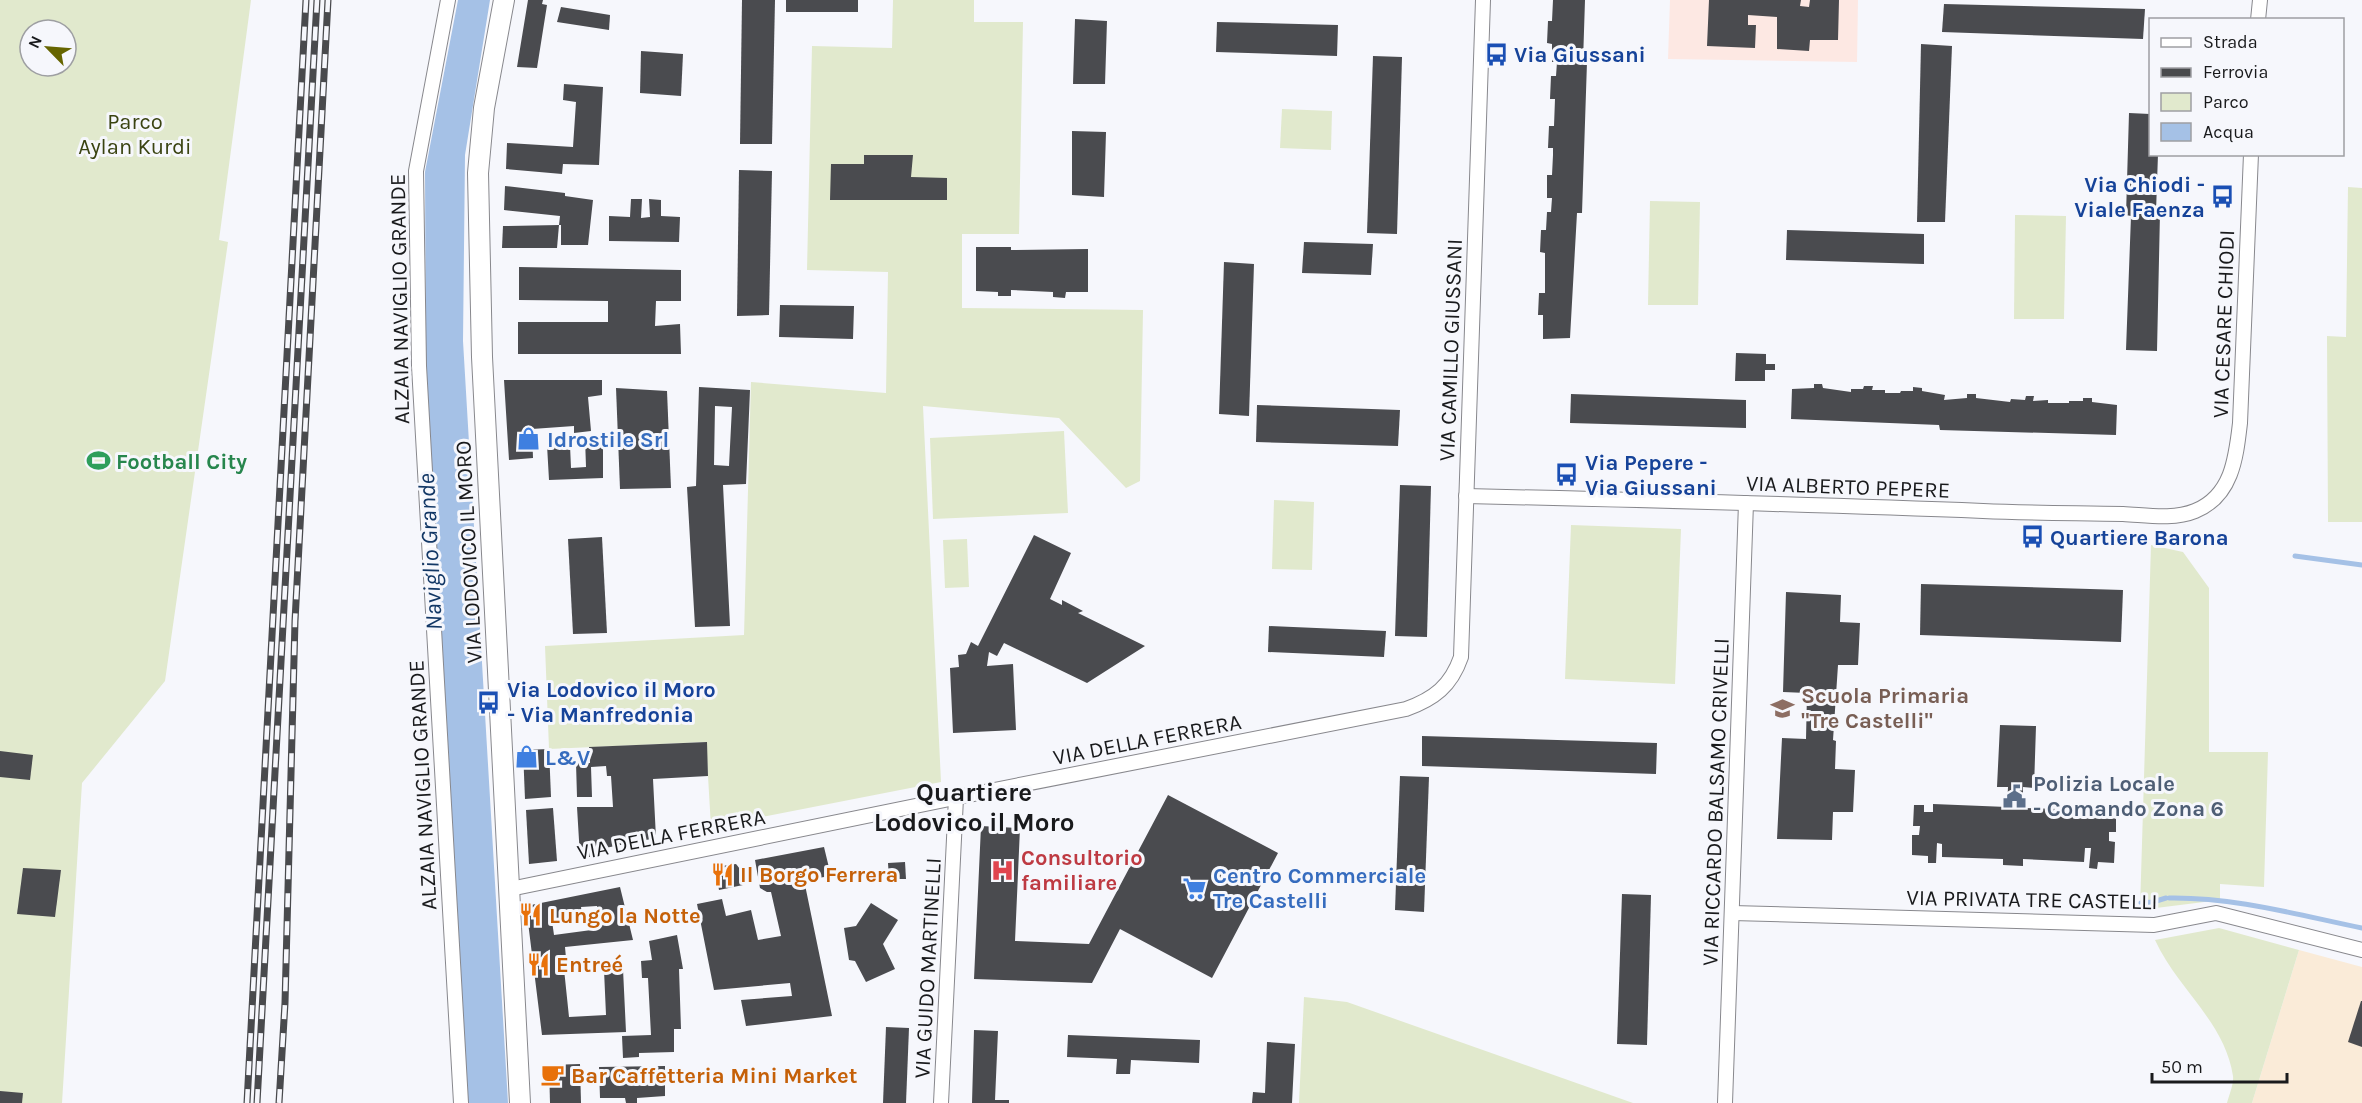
<svg xmlns="http://www.w3.org/2000/svg" width="2362" height="1103" font-family="Karla,sans-serif">
	<style>
		.industrial { fill: #faebd8 }
		.education { fill: #fde8e3 }
		.green { fill: #e1e9cd; fill-rule: evenodd }
		.water { fill: #a5c1e6 }
		.lines { fill: none; stroke-linecap: round; stroke-linejoin: round }
		.stream { stroke: #a5c1e6; stroke-width: 5 }
		.building { fill: #4a4b4f; fill-rule: evenodd }
		.street-casing { stroke: #88888d; stroke-width: 16 }
		.secondary-casing { stroke: #88888d; stroke-width: 22 }
		.street { stroke: #fff; stroke-width: 14 }
		.secondary { stroke: #fff; stroke-width: 20 }
		.rail-casing { stroke: #494a4d; stroke-width: 7 }
		.rail { stroke: #f6f7fc; stroke-width: 4.5; stroke-dasharray: 14; stroke-linecap: butt }
		.labels { text-anchor: middle; stroke-width: 6; stroke-linejoin: round; paint-order: stroke }
		.transit-label { font-size: 22px; font-weight: bold; fill: #164399; stroke: #f6f7fc; text-anchor: start }
		.park-label { font-size: 22px; fill: #3a4311; stroke: #f6f7fc }
		.street-label { font-size: 22px; fill: #191a1c; stroke: #f6f7fc }
		.shop-label { font-size: 22px; font-weight: bold; fill: #366cbe; stroke: #f6f7fc; text-anchor: start }
		.leisure-label { font-size: 22px; font-weight: bold; fill: #27864d; stroke: #f6f7fc; text-anchor: start }
		.education-label { font-size: 22px; font-weight: bold; fill: #785e54; stroke: #f6f7fc; text-anchor: start }
		.service-label { font-size: 22px; font-weight: bold; fill: #4e5e75; stroke: #f6f7fc; text-anchor: start }
		.health-label { font-size: 22px; font-weight: bold; fill: #be3a42; stroke: #f6f7fc; text-anchor: start }
		.food-label { font-size: 22px; font-weight: bold; fill: #c56008; stroke: #f6f7fc; text-anchor: start }
		.water-label { font-size: 24px; font-style: italic; fill: #123765; stroke: #f6f7fc }
		.quarter-label { font-size: 26px; font-weight: bold; fill: #191a1c; stroke: #f6f7fc }
	</style>
	<rect width="100%" height="100%" fill="#f6f7fc"/>
	<path class="industrial" d="M2299,950l63,17v136h-110z"/>
	<path class="education" d="M1670,0h188l-1,62 -189,-3z"/>
	<g class="green">
		<path d="M0,0h251l-32,240 9,2 -63,439 -83,102 -20,320h-62zM30,30h36v36h-36z"/>
		<path d="M893,0h81v22h49l-4,212h-57v74l181,2 -3,171 -14,7 -67,-70 -136,-12 18,376 -230,45 -5,-85 -157,7 -4,-103 199,-11 7,-253 135,11 2,-121 -81,-2 5,-224 80,2z"/>
		<path d="M1282,109l50,2 -1,39 -51,-2z"/>
		<path d="M2348,187l14,1v334h-34l-1,-186 19,1z"/>
		<path d="M1650,201l50,1 -2,103h-50z"/>
		<path d="M2015,215l51,1 -2,103h-50z"/>
		<path d="M1064,431l4,82 -135,6 -3,-81z"/>
		<path d="M1274,500l40,2 -2,68 -40,-1z"/>
		<path d="M1571,525l110,4 -6,155 -110,-5z"/>
		<path d="M967,539l2,48 -24,1 -2,-48z"/>
		<path d="M2151,545l32,7 26,36v164h59l-4,135 -44,-3v16l-80,10z"/>
		<path d="M2219,928l80,22 -47,153h-25c2,-8 7,-19 6,-27 -8,-54 -57,-89 -78,-136z"/>
		<path d="M1304,997l43,5 286,101h-334z"/>
	</g>
	<path class="water" d="M458,0h32l-25,155 -2,186 45,762h-40l-42,-735 -1,-196z"/>
	<g class="lines">
		<g class="stream">
			<path d="M2295,556l67,9"/>
			<path d="M2169,898c66,-1 129,17 193,30"/>
			<path d="M2141,903l12,-1 13,-4"/>
		</g>
	</g>
	<g class="building">
		<path d="M528,0h15l-1,4 5,1 -10,63 -20,-1z"/>
		<path d="M742,0h33l-3,144h-32z"/>
		<rect x="786" y="0" width="72" height="12"/>
		<path d="M1553,0h32l-2,62h4l-5,151h-5l-7,125 -27,1v-24h-5l1,-22h6v-40l-5,-1 1,-22h5l1,-18h4l1,-14h-5v-23h5l1,-20v-7h-5l1,-22h5l1,-27h-5l1,-23h5l1,-14h-5v-18l-5,-1 1,-22h4z"/>
		<path d="M1709,0h92l-1,6 9,1 1,-7h29l-1,40h-28l-1,11 -32,-2v-32l-29,-2v10h8l-1,23 -48,-2z"/>
		<path d="M1944,4l201,5 -2,30 -201,-7z"/>
		<path d="M561,7l49,8 -1,15 -52,-8z"/>
		<path d="M1075,19l32,2 -2,63h-32z"/>
		<path d="M1217,22l121,3 -1,31 -121,-4z"/>
		<path d="M1921,44l31,2 -7,176h-28z"/>
		<path d="M641,51l42,3 -2,42 -41,-3z"/>
		<path d="M1373,56l29,1 -5,177 -30,-1z"/>
		<path d="M564,84l39,3 -4,78 -36,-1 -1,10 -56,-5 1,-26 66,4 3,-45 -13,-2z"/>
		<path d="M2129,113l21,1v40h8l-2,58 4,1 -3,138 -31,-1 5,-134 -5,-1z"/>
		<path d="M1072,131l34,1 -2,65 -32,-2z"/>
		<path d="M864,155h49l-2,22 36,1v22h-117l1,-36h33z"/>
		<path d="M739,170l33,1 -3,144 -32,1z"/>
		<path d="M505,186l60,7v3l28,4 -5,45h-27v-20h-2l1,-9 -56,-6z"/>
		<path d="M631,199h11l-1,19 9,-1 -1,-18 12,1v16l19,1 -1,25 -70,-1v-25l21,1z"/>
		<path d="M559,225l-2,23h-55l1,-22z"/>
		<path d="M1787,230l137,4v30l-138,-4z"/>
		<path d="M1304,242l69,2 -2,31 -69,-2z"/>
		<path d="M976,247h35v3l77,-1v43h-22l-1,6 -12,-1v-5l-42,-2v6h-13v-4l-22,-1z"/>
		<path d="M1224,262l30,2 -5,152 -30,-2z"/>
		<path d="M519,267l162,3v31h-25l-1,25 25,-2 1,30h-163v-32h90v-21l-89,-1z"/>
		<path d="M780,305l74,1 -1,33 -74,-2z"/>
		<path d="M1736,353l30,1v10h9v6h-10v11h-30z"/>
		<path d="M504,380h98v15l-14,2 3,34 -17,2v-7l-42,3 1,29 -24,2z"/>
		<path d="M1814,384h8l1,4 28,4v-3h12l1,-3h9l-1,4h13v3h15l1,-2h12v-4l9,1v3l23,4 -1,5 23,-2v-4h9v4l34,4 1,-3 14,1 1,-4h8l-1,5 15,-1v3h21v-2h14v-3h9v4l25,3 -1,30 -176,-5 -1,-5 -148,-6 1,-30 22,-1z"/>
		<path d="M699,387l51,3 -4,94 -23,1 7,141 -35,1 -8,-140 9,-1zM715,406l17,1 -3,59 -15,-1z"/>
		<path d="M616,388l51,3 4,97 -51,1z"/>
		<path d="M1571,394l175,6v28l-176,-5z"/>
		<path d="M1257,405l143,5 -2,36 -142,-4z"/>
		<path d="M603,436v42l-54,2 -2,-35h23l1,23 15,-1 -1,-29z"/>
		<path d="M1400,485l31,1 -4,151 -32,-1z"/>
		<path d="M1034,535l37,18 -21,46 12,6v-5l21,11 -5,2 67,33 -58,37 -83,-40 -7,13 -8,-4 -2,14 26,-2 3,66 -63,3 -3,-65 9,-1 -1,-12 8,-1 5,-12 7,4z"/>
		<path d="M602,537l5,96 -34,1 -5,-95z"/>
		<path d="M1921,584l202,6 -2,52 -201,-7z"/>
		<path d="M1786,592l55,3 -1,27 20,1 -2,42h-20l-5,75 3,1 -1,28 20,1 -2,42h-20l-1,28 -55,-1 5,-101 24,1 1,-46 -24,-1z"/>
		<path d="M1269,626l117,5 -2,26 -116,-5z"/>
		<path d="M2000,725l36,1 -2,62 -11,-1v21l73,2v7h8l1,-7 11,1v21h-7v9l6,1 -1,21 -16,-1 -1,7 -8,-1 2,-20h-6l-1,14 -61,-3v7l-20,-1v-6l-61,-2v-13l-5,-1 -1,20h-8v-7l-16,-1v-20h7l1,-9h-7l1,-21h10v7h9v-8l74,3 1,-20h-11z"/>
		<path d="M1422,736l235,7 -1,31 -234,-8z"/>
		<path d="M707,742l1,34 -55,3 3,59 -61,12v7h-15l-3,-50h36l-2,-31h-4l-1,-10 -15,1 1,30h-15l-1,-34h14l-1,-16z"/>
		<path d="M549,749l2,48 -26,2 -2,-49z"/>
		<path d="M0,751l33,4 -3,25 -30,-3z"/>
		<path d="M1400,776l29,1 -5,135 -29,-2z"/>
		<path d="M1168,795l110,58 -66,125 -92,-49 -28,54 -118,-4 7,-153 39,2 -5,113 74,3z"/>
		<path d="M553,808l4,53 -28,3 -3,-54z"/>
		<path d="M824,847l7,29 -27,4 28,136 -86,10 -5,-26 51,-4 -2,-13 -76,7 -17,-86 25,-5 4,17 25,-6 7,30 23,-4 -10,-44h-4l-7,-4 -5,-28z"/>
		<path d="M905,862l1,17h-17l-1,-16z"/>
		<path d="M736,864l4,5 3,16 -24,5 -4,-23z"/>
		<path d="M23,868l38,2 -6,47 -38,-3z"/>
		<path d="M620,887l13,53 -68,7 2,22h-3l5,48 37,-2 -2,-45 19,-1 3,63 -84,3 -16,-129zM597,906l2,23 -45,6 -2,-14 30,-6 -1,-8z"/>
		<path d="M1622,894l29,1 -4,150 -30,-1z"/>
		<path d="M871,903l27,17 -15,24 12,25 -29,13 -11,-21 -6,-1 -5,-32 12,-2z"/>
		<path d="M677,935l6,34h-4l2,60h-7v23l-35,1v4l-16,1 -1,-22 29,-1 -3,-57h-6l-1,-17 11,-1 -3,-19z"/>
		<path d="M2361,1001h1v46l-14,-5z"/>
		<path d="M886,1027l23,1 -3,75h-23z"/>
		<path d="M974,1030l24,1 -3,69h14v3h-37z"/>
		<path d="M1068,1035l132,5 -1,23 -68,-3 -1,14h-14l1,-15 -50,-2z"/>
		<path d="M1267,1042l28,2 -3,59h-40l1,-11 12,1z"/>
		<path d="M580,1064l1,39h-31l-1,-38z"/>
		<path d="M665,1066v30l-28,2v5h-11l-1,-5h-25l-1,-31z"/>
		<path d="M0,1091l23,2 -1,10h-22z"/>
	</g>
	<g class="lines">
		<defs>
			<g id="street">
				<path d="M448,0l-32,171 3,195 42,737"/>
				<path d="M2258,20l2,-20"/>
				<path d="M1466,496c172,4 344,8 517,15 46,2 93,2 140,3 23,1 50,6 72,-3 37,-15 41,-53 45,-88l11,-269"/>
				<path d="M510,889l464,-95 432,-85c28,-10 45,-23 55,-52l22,-657"/>
				<path d="M1732,913l422,12 62,-12 146,37"/>
				<path d="M941,1103l15,-305"/>
				<path d="M1725,1103l21,-600"/>
			</g>
			<path id="secondary" d="M504,0l-20,108 -6,65 4,184 38,746"/>
		</defs>
		<use href="#street" class="street-casing"/>
		<use href="#secondary" class="secondary-casing"/>
		<use href="#street" class="street"/>
		<use href="#secondary" class="secondary"/>
		<defs>
			<g id="rail">
				<path d="M247,1103l59,-1103"/>
				<path d="M257,1103l60,-1103"/>
				<path d="M279,1103l6,-100 10,-382 33,-621"/>
			</g>
		</defs>
		<use href="#rail" class="rail-casing"/>
		<use href="#rail" class="rail"/>
	</g>
	<defs>
		<symbol id="bus-bare" viewBox="-9 -9 18 18"><path d="M-5-6H5V4H4V6H2V4H-2V6H-4V4H-5ZM-3.5-4V0h7V-4ZM-3.5 1.2v1.5H-2V1.2ZM2 1.2v1.5H3.5V1.2Z" fill="#1a4fb4" stroke="#f6f7fc" stroke-width="2.5" paint-order="stroke"/></symbol>
		<symbol id="shop-bare" viewBox="-9 -9 18 18"><path d="M-5-2.5h2.3a2.7 3.5 0 0 1 5.4 0H5L5.5 6h-11ZM-1.5-2.5h3a1.5 2.3 0 0 0-3 0Z" fill="#3f7fe0" stroke="#f6f7fc" stroke-width="2.5" paint-order="stroke"/></symbol>
		<symbol id="stadium-bare" viewBox="-9 -9 18 18"><path d="M0-5a6.5 5 0 1 0 0 10a6.5 5 0 1 0 0-10ZM-3.5-1.8h7v3.6h-7Z" fill="#2e9e5b" stroke="#f6f7fc" stroke-width="2.5" paint-order="stroke"/></symbol>
		<symbol id="school-bare" viewBox="-9 -9 18 18"><path d="M0-5L7-2L0 1L-7-2ZM-4 1L0 2.5L4 1V4Q0 6-4 4Z" fill="#8d6e63" stroke="#f6f7fc" stroke-width="2.5" paint-order="stroke"/></symbol>
		<symbol id="civic-bare" viewBox="-9 -9 18 18"><path d="M-.6-6.5H3V-4.5H.6V-3L4-1V1h2V6H-6V1h2V-1L-.6-3ZM-1.2 2.5V6h2.4V2.5Z" fill="#5c6f8a" stroke="#f6f7fc" stroke-width="2.5" paint-order="stroke"/></symbol>
		<symbol id="hospital-bare" viewBox="-9 -9 18 18"><path d="M-5-5h3v3.5h4V-5h3V5h-3V1.5h-4V5h-3Z" fill="#e0444e" stroke="#f6f7fc" stroke-width="2.5" paint-order="stroke"/></symbol>
		<symbol id="restaurant-bare" viewBox="-9 -9 18 18"><path d="M-5-6h1v4h1v-4h1v4h1v-4h1v5L-1.5 .5V6h-2V.5L-5-1ZM5-6V6H3V1.5H1.5Q1.5-4 5-6Z" fill="#e8710a" stroke="#f6f7fc" stroke-width="2.5" paint-order="stroke"/></symbol>
		<symbol id="supermarket-bare" viewBox="-9 -9 18 18"><path d="M-6-5.5h2.5l.6 2H6L4.5 2H-2.5L-4.4-4H-6ZM-1.5 3.2a1.3 1.3 0 1 0 .1 0ZM3 3.2a1.3 1.3 0 1 0 .1 0Z" fill="#3f7fe0" stroke="#f6f7fc" stroke-width="2.5" paint-order="stroke"/></symbol>
		<symbol id="cafe-bare" viewBox="-9 -9 18 18"><path d="M-5.5-4.5H6V0H3Q3 3.5 0 3.5H-2.5Q-5.5 3.5-5.5 0ZM3-3.2v2h1.7v-2ZM-6 4.5H4V6H-6Z" fill="#e8710a" stroke="#f6f7fc" stroke-width="2.5" paint-order="stroke"/></symbol>
	</defs>
	<g fill-rule="evenodd">
		<use href="#bus-bare" x="1480" y="38" width="33" height="33"/>
		<use href="#bus-bare" x="2206" y="180" width="33" height="33"/>
		<use href="#shop-bare" x="512" y="422" width="33" height="33"/>
		<use href="#stadium-bare" x="82" y="444" width="33" height="33"/>
		<use href="#bus-bare" x="1550" y="458" width="33" height="33"/>
		<use href="#bus-bare" x="2016" y="520" width="33" height="33"/>
		<use href="#bus-bare" x="472" y="686" width="33" height="33"/>
		<use href="#school-bare" x="1766" y="692" width="33" height="33"/>
		<use href="#shop-bare" x="510" y="740" width="33" height="33"/>
		<use href="#civic-bare" x="1998" y="780" width="33" height="33"/>
		<use href="#hospital-bare" x="986" y="854" width="33" height="33"/>
		<use href="#restaurant-bare" x="706" y="858" width="33" height="33"/>
		<use href="#supermarket-bare" x="1178" y="872" width="33" height="33"/>
		<use href="#restaurant-bare" x="514" y="898" width="33" height="33"/>
		<use href="#restaurant-bare" x="522" y="948" width="33" height="33"/>
		<use href="#cafe-bare" x="536" y="1058" width="33" height="33"/>
	</g>
	<g class="labels">
		<g class="transit-label">
			<text x="1514" y="62">Via Giussani</text>
			<text x="2205" y="192" text-anchor="end">Via Chiodi -<tspan x="2205" dy="25">Viale Faenza</tspan></text>
			<text x="1585" y="470">Via Pepere -<tspan x="1585" dy="25">Via Giussani</tspan></text>
			<text x="2050" y="545">Quartiere Barona</text>
			<text x="507" y="697">Via Lodovico il Moro<tspan x="507" dy="25">- Via Manfredonia</tspan></text>
		</g>
		<g class="park-label">
			<text x="135" y="129">Parco<tspan x="135" dy="25">Aylan Kurdi</tspan></text>
		</g>
		<g class="street-label">
			<text transform="translate(399 299) rotate(-91)" y="8">ALZAIA NAVIGLIO GRANDE</text>
			<text transform="translate(2223 324) rotate(-88)" y="8">VIA CESARE CHIODI</text>
			<text transform="translate(1450 350) rotate(-88)" y="8">VIA CAMILLO GIUSSANI</text>
			<text transform="translate(1848 486) rotate(2)" y="8">VIA ALBERTO PEPERE</text>
			<text transform="translate(468 552) rotate(-93)" y="8">VIA LODOVICO IL MORO</text>
			<text transform="translate(1147 739) rotate(-11)" y="8">VIA DELLA FERRERA</text>
			<text transform="translate(422 785) rotate(-93)" y="8">ALZAIA NAVIGLIO GRANDE</text>
			<text transform="translate(1715 802) rotate(-88)" y="8">VIA RICCARDO BALSAMO CRIVELLI</text>
			<text transform="translate(671 834) rotate(-11)" y="8">VIA DELLA FERRERA</text>
			<text transform="translate(2032 899) rotate(1)" y="8">VIA PRIVATA TRE CASTELLI</text>
			<text transform="translate(927 968) rotate(-87)" y="8">VIA GUIDO MARTINELLI</text>
		</g>
		<g class="shop-label">
			<text x="547" y="447">Idrostile Srl</text>
			<text x="545" y="765">L&amp;V</text>
			<text x="1213" y="883">Centro Commerciale<tspan x="1213" dy="25">Tre Castelli</tspan></text>
		</g>
		<g class="leisure-label">
			<text x="116" y="469">Football City</text>
		</g>
		<g class="education-label">
			<text x="1801" y="703">Scuola Primaria<tspan x="1801" dy="25">"Tre Castelli"</tspan></text>
		</g>
		<g class="service-label">
			<text x="2033" y="791">Polizia Locale<tspan x="2033" dy="25">- Comando Zona 6</tspan></text>
		</g>
		<g class="health-label">
			<text x="1021" y="865">Consultorio<tspan x="1021" dy="25">familiare</tspan></text>
		</g>
		<g class="food-label">
			<text x="740" y="882">Il Borgo Ferrera</text>
			<text x="549" y="923">Lungo la Notte</text>
			<text x="556" y="972">Entreé</text>
			<text x="571" y="1083">Bar Caffetteria Mini Market</text>
		</g>
		<g class="water-label">
			<text transform="translate(430 552) rotate(-93)" y="8">Naviglio Grande</text>
		</g>
		<g class="quarter-label">
			<text x="974" y="801">Quartiere<tspan x="974" dy="30">Lodovico il Moro</tspan></text>
		</g>
	</g>
	<rect x="2149" y="18" width="195" height="138" fill="#f6f7fc" stroke="#9e9fa2" stroke-width="1.5"/>
	<rect x="2161" y="38" width="30" height="9" fill="#ffffff" stroke="#9e9fa2" stroke-width="1.5"/>
	<text x="2203" y="48" font-size="18" fill="#191a1c">Strada</text>
	<rect x="2161" y="68" width="30" height="9" fill="#494a4d" stroke="#9e9fa2" stroke-width="1.5"/>
	<text x="2203" y="78" font-size="18" fill="#191a1c">Ferrovia</text>
	<rect x="2161" y="93" width="30" height="18" fill="#e1e9cd" stroke="#9e9fa2" stroke-width="1.5"/>
	<text x="2203" y="108" font-size="18" fill="#191a1c">Parco</text>
	<rect x="2161" y="123" width="30" height="18" fill="#a5c1e6" stroke="#9e9fa2" stroke-width="1.5"/>
	<text x="2203" y="138" font-size="18" fill="#191a1c">Acqua</text>
	<g transform="translate(48 48) rotate(295)"><circle r="28" fill="#f6f7fc" stroke="#9e9fa2" stroke-width="1.5"/>
	<path d="M0-4.5L10 22L0 15L-10 22Z" fill="#666500"/>
	<text y="-9" font-size="16" font-weight="bold" text-anchor="middle" fill="#191a1c">N</text>
	</g>
	<path d="M2152 1073v9h135v-9" fill="none" stroke="#191a1c" stroke-width="3"/>
	<text x="2161" y="1073" font-size="18" fill="#191a1c" stroke="#f6f7fc" stroke-width="4.5" paint-order="stroke">50 m</text>
</svg>
